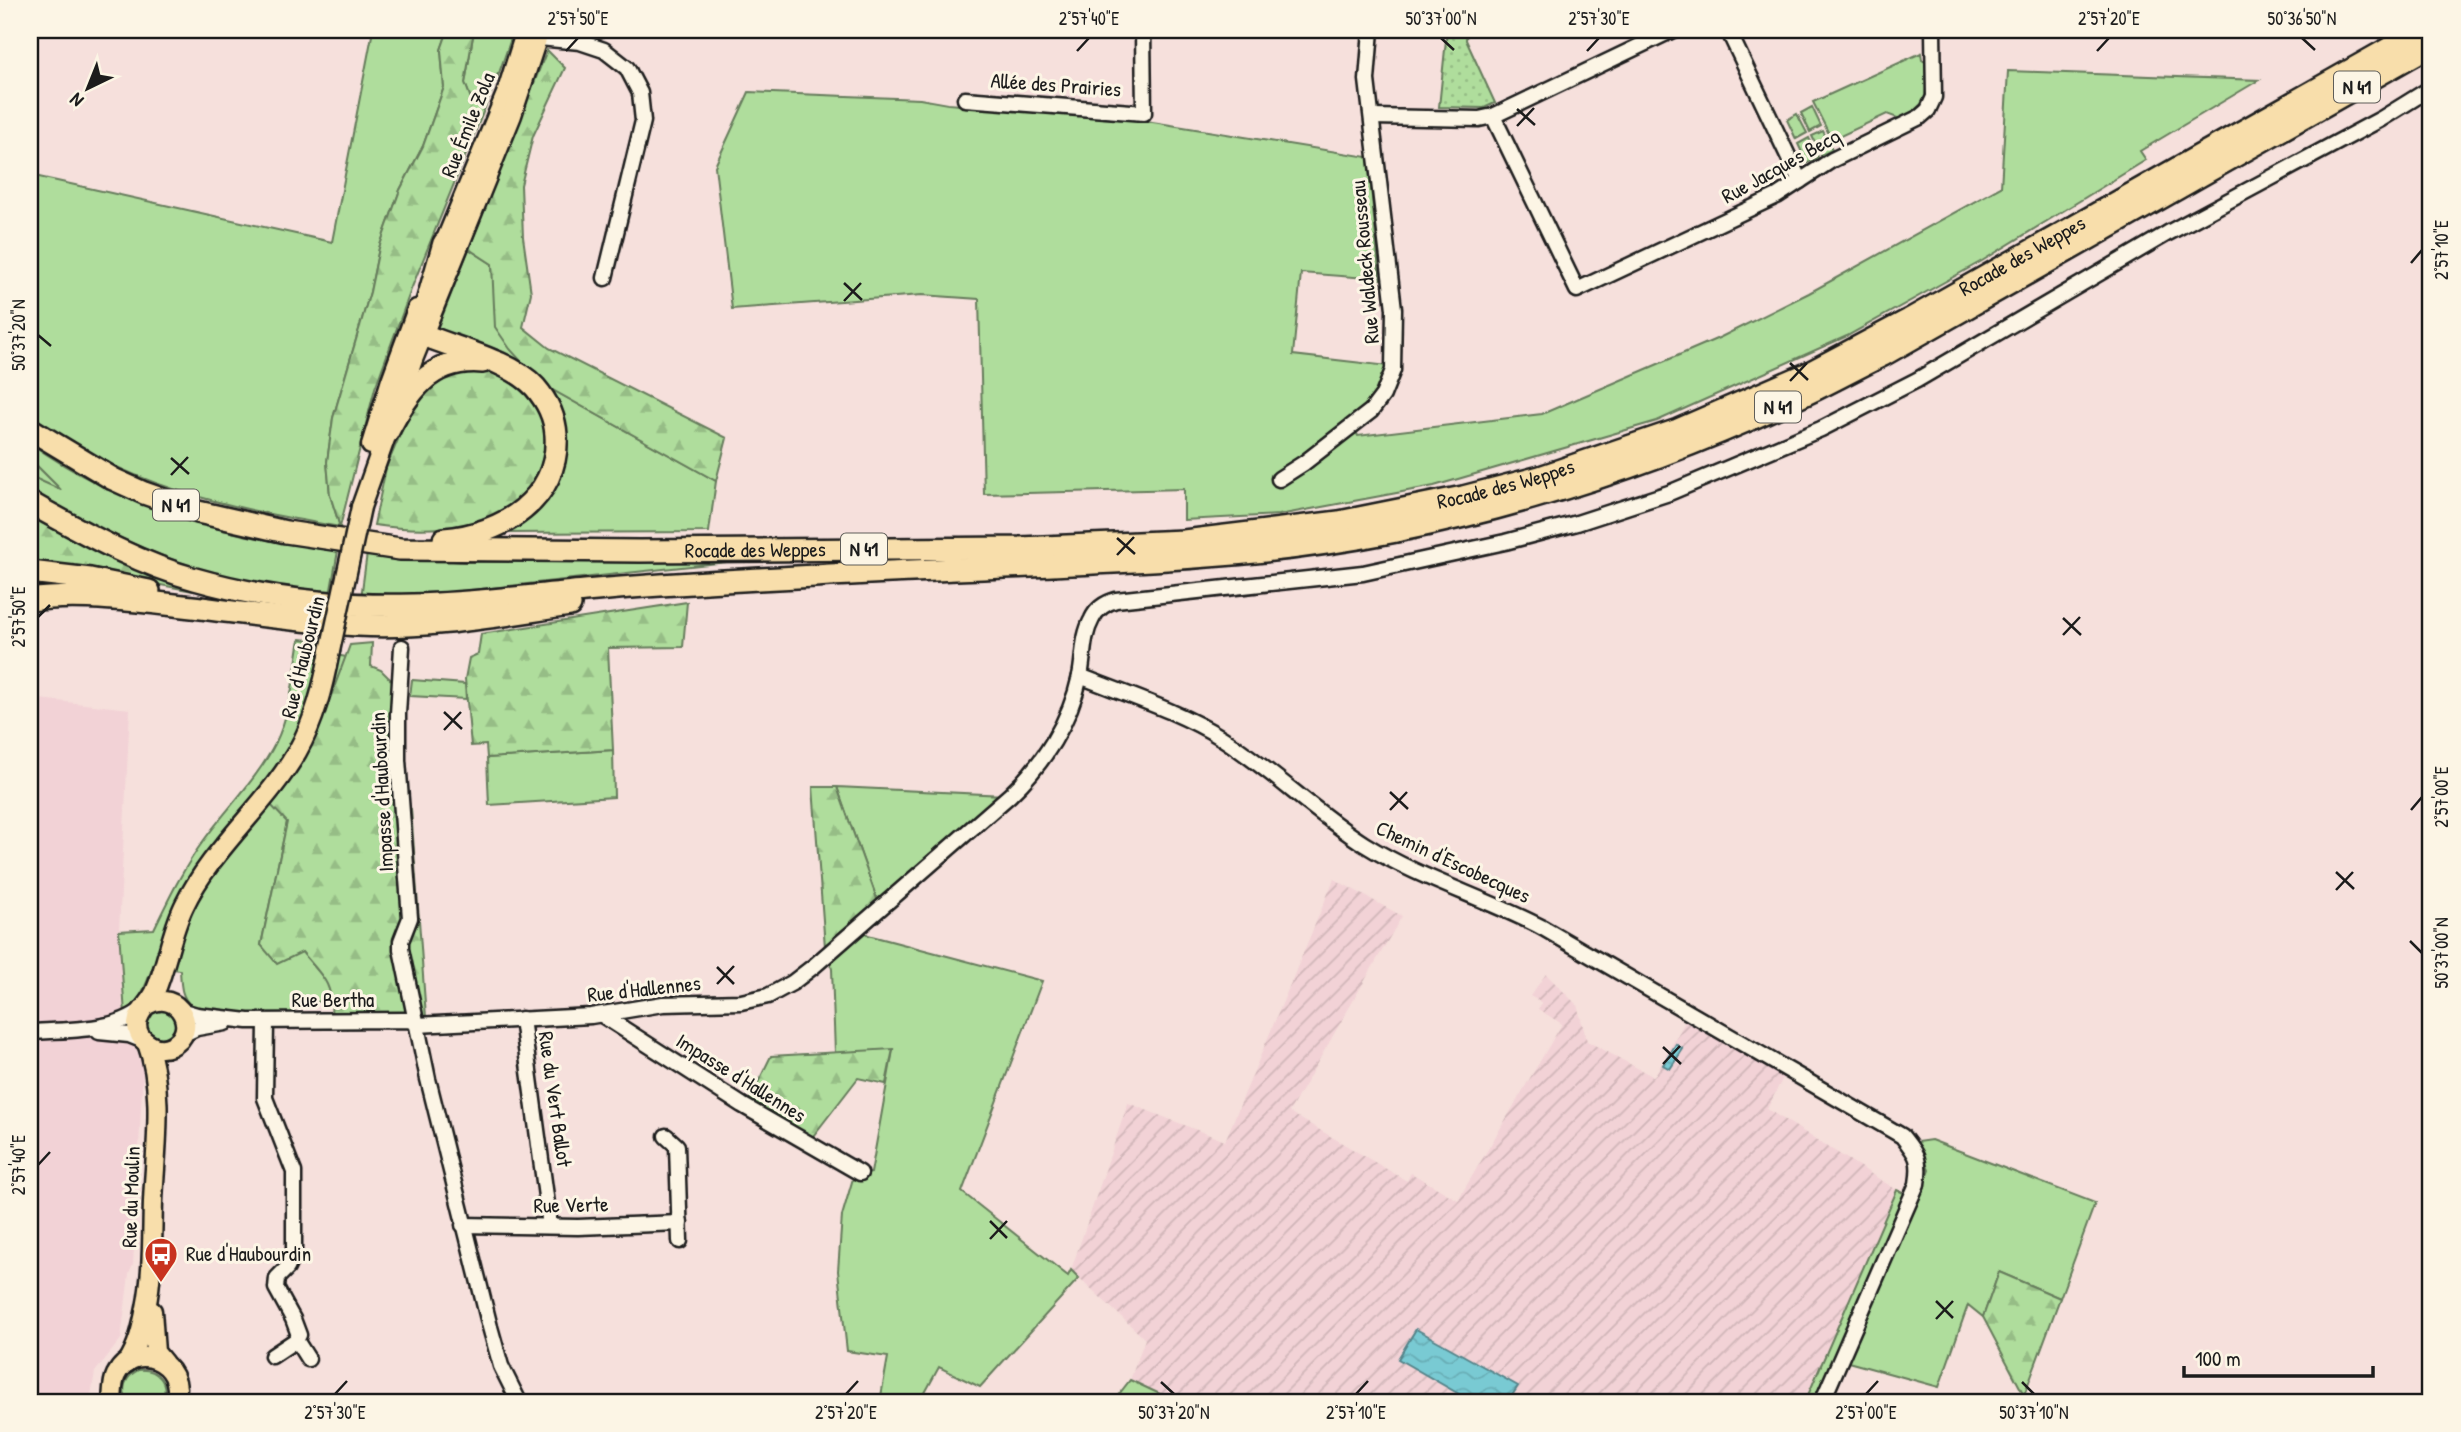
<svg xmlns="http://www.w3.org/2000/svg" width="2461" height="1432" font-family="'Patrick Hand',sans-serif">
	<style>
		.built { fill: #f2d2d6 }
		.industrial { fill: url(#industrial-furrows) }
		.grass { fill: #afdd9c; stroke: #667c5c; stroke-width: 2 }
		.forest { fill: url(#forest-firs); stroke: #667c5c; stroke-width: 2 }
		.park { fill: url(#park-dots); stroke: #667c5c; stroke-width: 2 }
		.water { fill: url(#water-waves); stroke: #54848a; stroke-width: 2 }
		.lines { fill: none; stroke-linecap: round; stroke-linejoin: round }
		.minor-casing { stroke: #1c1c1c; stroke-width: 19 }
		.major-casing { stroke: #1c1c1c; stroke-width: 23 }
		.highway-casing { stroke: #1c1c1c; stroke-width: 26 }
		.minor { stroke: #fcf5e5; stroke-width: 14 }
		.major { stroke: #f8deab; stroke-width: 18 }
		.highway { stroke: #f8deab; stroke-width: 21 }
		.major-bridge-casing { stroke: #1c1c1c; stroke-width: 23; stroke-linecap: butt }
		.major-bridge { stroke: #f8deab; stroke-width: 18 }
		.ticks { fill: none; stroke: #1c1c1c; stroke-width: 2.5 }
		.labels { text-anchor: middle; stroke-width: 6; stroke-linejoin: round; paint-order: stroke }
		.shield { fill: #fcf5e5; stroke: #5f5d58; stroke-width: 2 }
		.shield-label { font-size: 19px; font-weight: bold; fill: #1c1c1c }
		.street-label { font-size: 21px; fill: #1c1c1c; stroke: #fcf5e5 }
		.poi-label { font-size: 21px; fill: #1c1c1c; stroke: #fcf5e5; text-anchor: start }
		.neatline { fill: none; stroke: #1c1c1c; stroke-width: 2.5 }
		.ticks-label { font-size: 18px; text-anchor: middle; fill: #1c1c1c }
	</style>
	<defs>
		<pattern id="industrial-furrows" width="10" height="10" patternUnits="userSpaceOnUse" patternTransform="scale(1.75)"><rect width="10" height="10" fill="#f2d2d6"/><path d="M-1 1l2-2M0 10L10 0M9 11l2-2" fill="none" stroke="#cfb4b7"/></pattern>
		<pattern id="forest-firs" width="22" height="20" patternUnits="userSpaceOnUse" patternTransform="scale(1.75)"><rect width="22" height="20" fill="#afdd9c"/><path d="M5 1l3.5 6h-7zM16 11l3.5 6h-7z" fill="#96bd86"/></pattern>
		<pattern id="park-dots" width="8" height="8" patternUnits="userSpaceOnUse" patternTransform="scale(1.75)"><rect width="8" height="8" fill="#afdd9c"/><path d="M2 2h.1M6 6h.1" fill="none" stroke="#96bd86" stroke-width="1.8" stroke-linecap="round"/></pattern>
		<pattern id="water-waves" width="16" height="10" patternUnits="userSpaceOnUse" patternTransform="scale(1.75)"><rect width="16" height="10" fill="#79cad3"/><path d="M0 5q4-4 8 0t8 0" fill="none" stroke="#68adb5"/></pattern>
	</defs>
	<rect width="100%" height="100%" fill="#f6e0dc"/>
	<filter id="ink" filterUnits="userSpaceOnUse"><feTurbulence type="fractalNoise" baseFrequency=".0143" numOctaves="2"/><feDisplacementMap in="SourceGraphic" scale="14" xChannelSelector="R" yChannelSelector="G"/><feConvolveMatrix kernelMatrix="1 2 1 2 8 2 1 2 1" color-interpolation-filters="sRGB"/></filter>
	<g filter="url(#ink)">
		<path class="built" d="M30,698l100,11 -11,222 4,76 20,62 -10,196 -4,9 -8,65 -26,33 -5,30h-60z"/>
		<path class="industrial" d="M1334,879l68,37 -113,196 118,69 4,-8 47,27 104,-176 -24,-15 4,-6 -12,-7 16,-22 31,31 10,36 67,36 32,-57 98,56 -17,33 130,81 -92,212h-628l-47,-22 15,-41 -74,-69 57,-167 97,38z"/>
		<g class="grass">
			<path d="M373,30h75l-7,20 3,37 -21,59 -23,44 -21,58 -9,44 -37,126 -6,44 3,33 10,32c-108,-19 -223,-41 -310,-114v-238l302,67z"/>
			<path d="M474,30h40l-15,43 -26,31 -8,-21z"/>
			<path d="M1921,53l1,7 3,2c1,32 7,41 -25,57l-13,-5 -55,26 -19,-38z"/>
			<path d="M2008,71l251,9 -119,71 6,9 -164,101 -135,75 -190,85 -223,65 -155,29 -95,5v-31l-200,5 -5,-195 -57,-4 -190,14 -17,-143 34,-74 171,7 28,5 186,15 234,38 12,122 -79,-6 -8,82 96,11 -11,27 -26,30 6,13 184,-22 179,-77 88,-44 192,-106z"/>
			<path d="M1812,107l9,19 -11,6 -9,-19z"/>
			<path d="M1797,114l10,19 -11,6 -9,-19z"/>
			<path d="M1823,131l9,19 -11,5 -9,-19z"/>
			<path d="M1809,138l9,19 -11,6 -9,-19z"/>
			<path d="M469,249l23,15 2,25 48,95 174,97 -7,51 -208,1 48,-38 6,-96 -119,-67z"/>
			<path d="M30,443c91,65 198,95 308,108l-8,44c-112,-10 -204,-48 -300,-105v-14l29,12 -29,-29z"/>
			<path d="M367,553l96,9 291,-3 -308,34 -85,5z"/>
			<path d="M300,639l20,2 -2,10 28,6 -30,79 -25,39 -4,47 -26,123 41,7 27,32 3,18 -37,-1 -1,13c-24,-1 -85,4 -103,-9 -11,-8 -10,-23 -11,-35l-27,-4c-7,19 -12,34 -28,48l-6,-83 35,-2c15,-31 30,-62 50,-89 23,-32 53,-61 71,-96 16,-32 19,-70 25,-105z"/>
			<path d="M412,680l53,4 1,15 -56,-3z"/>
			<path d="M613,750l1,47 -125,8 -2,-47z"/>
			<path d="M837,787l166,8 -125,107z"/>
			<path d="M855,922l13,13 174,46 -80,211 106,84 3,-6 8,8 -99,109 -41,-20 -19,35h-40l8,-45 -41,-6 -9,-80 4,-55 12,-41 17,-2 22,-123 -58,3 -3,-84 -7,-22z"/>
			<circle cx="161" cy="1024" r="14"/>
			<path d="M1931,1140l164,63 -35,95 -61,-26 -16,45 -15,-12 -29,82 -91,-25 -17,40h-26l92,-212 21,9 11,-29 -12,-28z"/>
			<path d="M138,1370c20,-2 33,14 23,32h-33c-8,-13 -3,-25 10,-32z"/>
			<path d="M1130,1380l47,22h-64z"/>
		</g>
		<g class="forest">
			<path d="M448,30h26l-9,53 8,21 26,-31 -87,214 -37,101 -35,139 -10,-32 -3,-33 6,-44 37,-126 9,-44 21,-58 23,-44 21,-59 -3,-37z"/>
			<path d="M547,50l18,18 -32,68 -12,49 2,52 8,56 -8,34 26,21 178,90 -11,43 -174,-97 -32,-35 -15,-22 -3,-63 -23,-15z"/>
			<path d="M481,370c6,1 15,2 21,5 4,2 9,6 12,9 13,11 27,27 30,44 5,29 -10,63 -34,80 -35,24 -96,23 -136,17l12,-57 16,-38 18,-33 27,-24z"/>
			<path d="M30,459l31,31 -31,-14z"/>
			<path d="M30,513l101,53 62,25 -113,-21 -50,-3z"/>
			<path d="M687,602l-4,45 -75,1 5,102 -126,8 -1,-13 -15,1 -6,-67 4,-21 9,-4 3,-20z"/>
			<path d="M372,643l-1,23 10,4 11,11 3,129 16,-1 15,208 -95,-2c3,-32 -10,-40 -29,-63l-25,12 -16,-19 26,-123 -19,-20 23,-27 25,-39 34,-91z"/>
			<path d="M813,787h24l41,115 -53,45z"/>
			<path d="M893,1049l-7,35 -28,-6 -48,62 -62,-37 23,-47z"/>
			<path d="M1999,1272l61,26 -36,97 -41,-78z"/>
		</g>
		<path class="park" d="M1447,30h20l-1,10 29,63 -11,5 -45,-1z"/>
		<g class="water">
			<path d="M1676,1044l7,5 -13,20 -7,-4z"/>
			<path d="M1416,1329l102,57 -10,16h-35l-75,-43z"/>
		</g>
		<g class="lines">
			<defs>
				<g id="minor">
					<path d="M1728,30l72,151"/>
					<path d="M529,37l51,5 24,8 23,18 13,25 3,28 -38,157"/>
					<path d="M965,99l179,14 -1,-83"/>
					<path d="M1493,116l84,174 200,-94 55,-36 88,-43 8,-7 6,-13 -1,-67"/>
					<path d="M1372,117l107,2 14,-3 180,-86"/>
					<path d="M1279,479l25,-16 67,-52 12,-16 10,-25 1,-61 -27,-229 4,-50"/>
					<path d="M402,647l-4,67v46l12,158 -9,23v8l27,130 62,248 11,39 18,36"/>
					<path d="M1080,676c47,19 99,35 142,62 50,32 92,74 142,106 56,35 120,53 179,84l359,208c15,19 19,23 15,48l-95,218"/>
					<path d="M180,1010l17,5 51,6 158,-1 8,1 3,4"/>
					<path d="M602,1015l140,90 118,68"/>
					<path d="M522,1019l28,207"/>
					<path d="M266,1021l-1,77 29,74v81l-7,15 -10,10 -1,10 17,31 6,16 -3,5 -24,16"/>
					<path d="M417,1025l174,-9 72,-12 78,-2 27,-6 24,-13 22,-17 196,-171c33,-31 60,-73 70,-119 4,-19 2,-39 12,-57 5,-11 13,-16 24,-19l247,-27 142,-31 72,-19 92,-30 152,-64 96,-49 251,-147 213,-114 50,-31"/>
					<path d="M30,1032c33,-2 86,0 112,-23"/>
					<path d="M99,1032l30,3 15,6"/>
					<path d="M182,1035l15,-7 28,-5"/>
					<path d="M666,1136l11,10 3,95"/>
					<path d="M463,1225l115,2 102,-4"/>
					<path d="M296,1340l12,19"/>
				</g>
				<g id="major">
					<path d="M440,254l66,-160 20,-64"/>
					<path d="M371,445l20,-65 26,-71"/>
					<path d="M361,507l53,-150 98,-242 28,-85"/>
					<path d="M147,1005c32,-18 54,27 24,41 -15,7 -34,-5 -34,-22 1,-13 13,-21 18,-32 12,-28 16,-59 29,-86 28,-58 81,-99 113,-154 18,-32 26,-65 33,-101"/>
					<path d="M152,1311l3,41 9,11"/>
					<path d="M127,1363c11,-16 15,-35 19,-55 7,-34 6,-71 7,-106 2,-51 12,-111 -6,-159"/>
					<path d="M112,1402c1,-9 0,-19 4,-27 18,-36 72,-13 59,27"/>
				</g>
				<g id="highway">
					<path id="s1" d="M30,429l83,50 31,14 54,19 88,20 114,17 240,2 380,-3 164,-7 155,-19 124,-25 77,-20 138,-47 129,-56 102,-54 513,-290"/>
					<path d="M387,433c21,-40 43,-76 96,-71"/>
					<path d="M30,503c53,29 106,60 165,76 70,20 145,28 218,26 57,-1 115,-9 172,-14 76,-7 153,-11 230,-15 146,-9 294,-10 440,-24 184,-18 375,-75 542,-154 29,-13 57,-29 86,-43l548,-310"/>
					<path d="M444,539c57,-4 116,-40 112,-104 -1,-18 -9,-34 -21,-48 -23,-25 -74,-37 -106,-50l-10,-7 25,-87"/>
					<path d="M30,572l60,7 59,12"/>
					<path d="M30,600c42,-6 85,-1 127,3 67,7 134,18 201,22 71,4 142,-10 212,-20"/>
				</g>
			</defs>
			<use href="#minor" class="minor-casing"/>
			<use href="#major" class="major-casing"/>
			<use href="#highway" class="highway-casing"/>
			<use href="#minor" class="minor"/>
			<use href="#major" class="major"/>
			<use href="#highway" class="highway"/>
			<defs>
				<path id="major-bridge" d="M330,651l31,-144"/>
			</defs>
			<use href="#major-bridge" class="major-bridge-casing"/>
			<use href="#major-bridge" class="major-bridge"/>
		</g>
	</g>
	<path class="ticks" d="M1441,38l13,12M2302,38l13,12M566,51l12,-13M1077,51l12,-13M1587,51l12,-13M2097,51l12,-13M1517,109l18,16M1517,126l17,-18M2411,263l11,-13M844,283l18,17M844,301l17,-18M38,335l13,11M1790,363l18,17M1790,381l17,-18M171,458l18,16M171,475l17,-18M1117,538l18,16M1117,555l17,-18M38,617l12,-12M2063,618l18,17M2063,635l17,-18M444,712l18,17M444,730l17,-18M1390,792l18,17M1390,810l17,-18M2411,810l11,-13M2336,872l18,17M2336,890l17,-18M2410,941l12,12M717,967l17,17M717,984l17,-18M1663,1047l18,17M1663,1064l17,-18M38,1165l12,-13M990,1221l17,17M990,1239l17,-18M1936,1301l17,17M1936,1319l17,-18M1161,1382l13,12M2022,1382l12,12M335,1394l12,-13M846,1394l12,-13M1356,1394l12,-13M1866,1394l12,-13"/>
	<defs>
		<symbol id="bus-pin" viewBox="-11 -11 22 30"><path d="M0 17L-7.5 6A9.5 9.5 0 1 1 7.5 6Z" fill="#c8321e" stroke="#fcf5e5"/><path d="M-5-6H5V4H4V6H2V4H-2V6H-4V4H-5ZM-3.5-4V0h7V-4ZM-3.5 1.2v1.5H-2V1.2ZM2 1.2v1.5H3.5V1.2Z" fill="#fff"/></symbol>
	</defs>
	<g fill-rule="evenodd">
		<use href="#bus-pin" x="142" y="1235" width="38" height="52"/>
	</g>
	<g class="labels">
		<g class="shield">
			<rect x="2334" y="71.5" width="46" height="31" rx="5"/>
			<rect x="1755" y="391.5" width="46" height="31" rx="5"/>
			<rect x="153" y="489.5" width="46" height="31" rx="5"/>
			<rect x="841" y="533.5" width="46" height="31" rx="5"/>
		</g>
		<g class="shield-label">
			<text x="2357" y="94">N 41</text>
			<text x="1778" y="414">N 41</text>
			<text x="176" y="512">N 41</text>
			<text x="864" y="556">N 41</text>
		</g>
		<g class="street-label">
			<text transform="translate(1056 85) rotate(4)" y="7">Allée des Prairies</text>
			<text transform="translate(468 125) rotate(-68)" y="7">Rue Émile Zola</text>
			<text transform="translate(1781 166) rotate(-29)" y="7">Rue Jacques Becq</text>
			<text dy="7" stroke="none"><textPath href="#s1" startOffset="2072">Rocade des Weppes</textPath></text>
			<text transform="translate(1365 262) rotate(-95)" y="7">Rue Waldeck Rousseau</text>
			<text dy="7" stroke="none"><textPath href="#s1" startOffset="1505">Rocade des Weppes</textPath></text>
			<text dy="7" stroke="none"><textPath href="#s1" startOffset="749">Rocade des Weppes</textPath></text>
			<text transform="translate(303 657) rotate(-76)" y="7">Rue d'Haubourdin</text>
			<text transform="translate(382 792) rotate(-93)" y="7">Impasse d'Haubourdin</text>
			<text transform="translate(1453 862) rotate(25)" y="7">Chemin d'Escobecques</text>
			<text transform="translate(644 989) rotate(-6)" y="7">Rue d'Hallennes</text>
			<text x="333" y="1007">Rue Bertha</text>
			<text transform="translate(741 1078) rotate(32)" y="7">Impasse d'Hallennes</text>
			<text transform="translate(555 1099) rotate(82)" y="7">Rue du Vert Ballot</text>
			<text transform="translate(131 1197) rotate(-88)" y="7">Rue du Moulin</text>
			<text transform="translate(571 1205) rotate(-1)" y="7">Rue Verte</text>
		</g>
		<g class="poi-label">
			<text x="186" y="1261">Rue d'Haubourdin</text>
		</g>
	</g>
	<rect width="2461" height="1432" fill="none" stroke="#fcf5e5" stroke-width="77"/>
	<g transform="translate(88 88) rotate(223)" stroke="#fcf5e5" stroke-width="5" paint-order="stroke">
	<path d="M0-5L12 26L0 18L-12 26Z" fill="#1c1c1c"/>
	<text y="-10" font-size="19" font-weight="bold" text-anchor="middle" fill="#1c1c1c">N</text>
	</g>
	<path d="M2184 1366v10h189v-10" fill="none" stroke="#1c1c1c" stroke-width="3.5"/>
	<text x="2195" y="1366" font-size="21" fill="#1c1c1c" stroke="#fcf5e5" stroke-width="5" paint-order="stroke">100 m</text>
	<rect x="38" y="38" width="2384" height="1356" class="neatline"/>
	<g class="ticks-label">
		<text x="578" y="25">2°57'50"E</text>
		<text x="1089" y="25">2°57'40"E</text>
		<text x="1441" y="25">50°37'00"N</text>
		<text x="1599" y="25">2°57'30"E</text>
		<text x="2109" y="25">2°57'20"E</text>
		<text x="2302" y="25">50°36'50"N</text>
		<text transform="translate(2442 250) rotate(-90)" y="6">2°57'10"E</text>
		<text transform="translate(19 335) rotate(-90)" y="6">50°37'20"N</text>
		<text transform="translate(19 617) rotate(-90)" y="6">2°57'50"E</text>
		<text transform="translate(2442 797) rotate(-90)" y="6">2°57'00"E</text>
		<text transform="translate(2442 953) rotate(-90)" y="6">50°37'00"N</text>
		<text transform="translate(19 1165) rotate(-90)" y="6">2°57'40"E</text>
		<text x="335" y="1419">2°57'30"E</text>
		<text x="846" y="1419">2°57'20"E</text>
		<text x="1174" y="1419">50°37'20"N</text>
		<text x="1356" y="1419">2°57'10"E</text>
		<text x="1866" y="1419">2°57'00"E</text>
		<text x="2034" y="1419">50°37'10"N</text>
	</g>
</svg>
